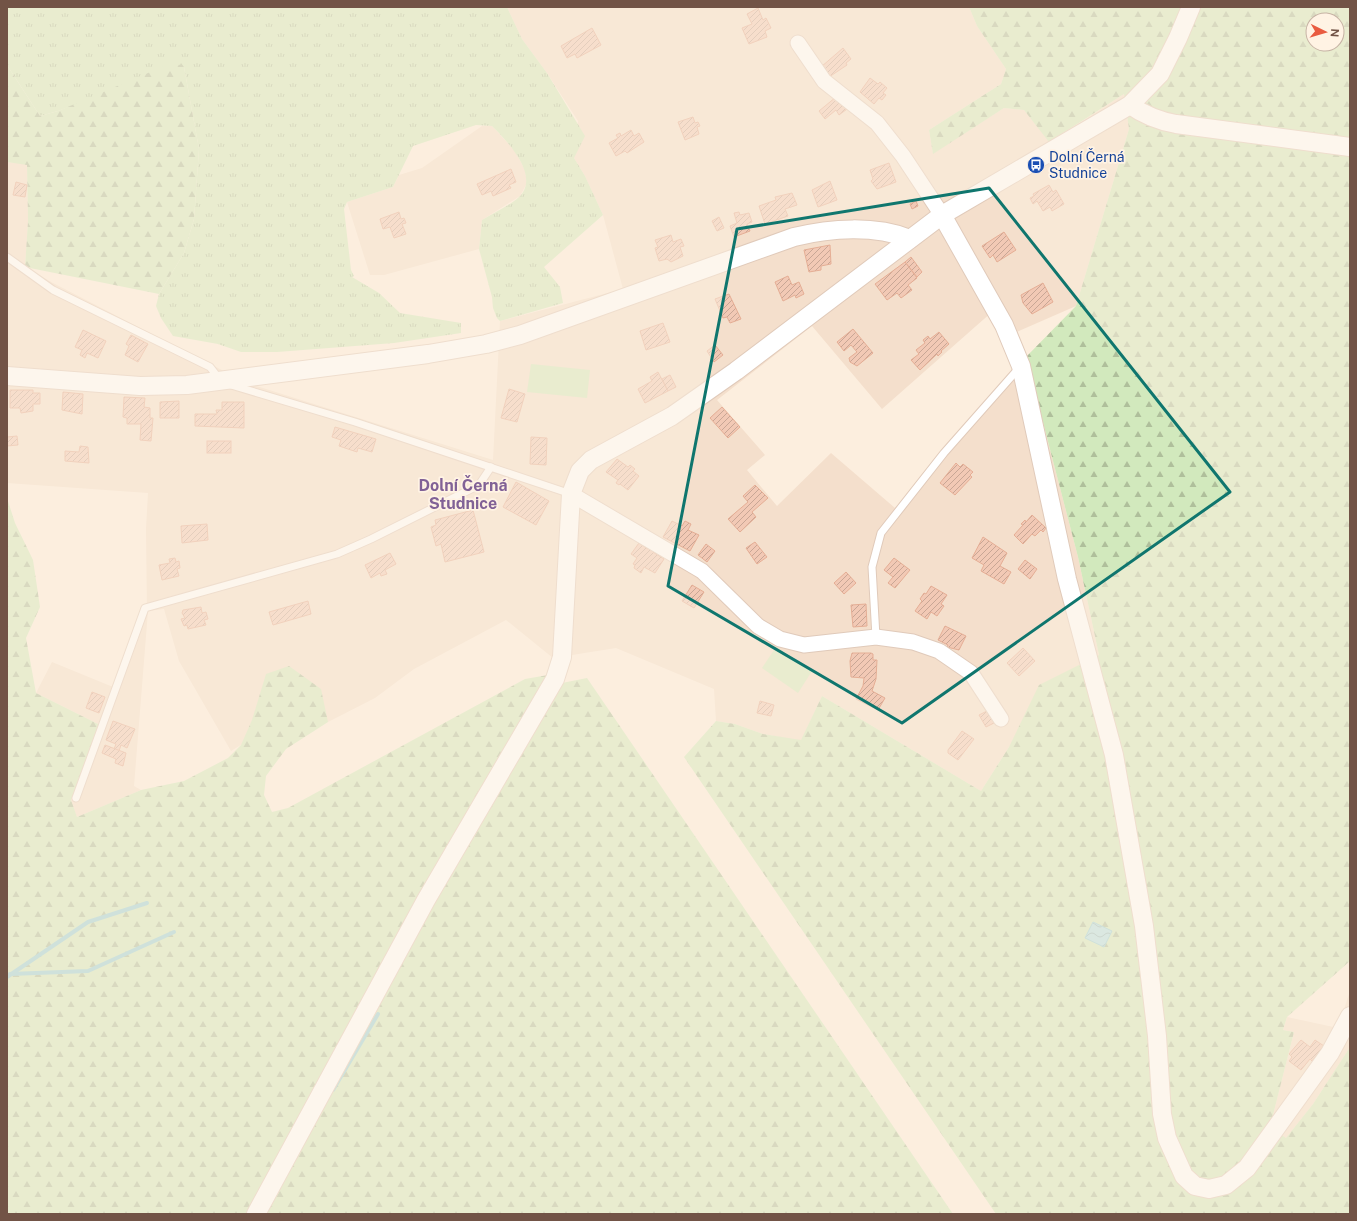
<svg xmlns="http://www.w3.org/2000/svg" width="1357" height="1221" font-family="'Public Sans',sans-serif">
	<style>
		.residential { fill: #f4dfcc }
		.grass { fill: url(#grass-tufts) }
		.forest { fill: url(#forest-firs); fill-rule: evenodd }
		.pitch { fill: #d2e9bd }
		.water { fill: url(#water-waves); stroke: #99d1d7 }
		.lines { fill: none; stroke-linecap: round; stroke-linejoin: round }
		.stream { stroke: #99d1d7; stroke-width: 4 }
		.building { fill: url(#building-hatch); stroke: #e5ae95 }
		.service-casing { stroke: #e0caba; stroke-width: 9 }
		.minor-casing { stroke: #e0caba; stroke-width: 17 }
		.tertiary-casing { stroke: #e0caba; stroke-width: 20 }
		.service { stroke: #fff; stroke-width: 7 }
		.minor { stroke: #fff; stroke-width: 15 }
		.tertiary { stroke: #fff; stroke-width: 18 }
		.marked { fill: none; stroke: #0f766e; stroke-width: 3; stroke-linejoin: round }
		.labels { text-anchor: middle; stroke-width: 3.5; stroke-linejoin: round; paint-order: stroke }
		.transit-label { font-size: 14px; fill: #164399; stroke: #fff3e4; text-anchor: start }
		.quarter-label { font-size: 16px; font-weight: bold; fill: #816196; stroke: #fff3e4 }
	</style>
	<defs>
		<pattern id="grass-tufts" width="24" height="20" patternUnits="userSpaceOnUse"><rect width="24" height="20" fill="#d2e9bd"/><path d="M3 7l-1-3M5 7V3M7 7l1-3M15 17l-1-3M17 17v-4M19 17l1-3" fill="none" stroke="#afbf9b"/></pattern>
		<pattern id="forest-firs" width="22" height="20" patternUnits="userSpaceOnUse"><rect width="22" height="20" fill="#d2e9bd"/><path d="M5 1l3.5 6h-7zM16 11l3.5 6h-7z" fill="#afbf9b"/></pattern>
		<pattern id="water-waves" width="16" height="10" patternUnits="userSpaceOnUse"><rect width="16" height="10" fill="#b3e1e5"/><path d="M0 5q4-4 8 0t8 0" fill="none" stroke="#96b9bb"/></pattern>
		<pattern id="building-hatch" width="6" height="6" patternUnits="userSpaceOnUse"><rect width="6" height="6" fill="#f2c9b5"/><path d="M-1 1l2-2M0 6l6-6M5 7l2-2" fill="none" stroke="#c8a695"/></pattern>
	</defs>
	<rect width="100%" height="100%" fill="#fceede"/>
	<g class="residential">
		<path d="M507,7h462l8,19 29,43 -5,15 -72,46 4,23 71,-45 20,2 26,32 74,-48 5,35 -53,177 -62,27 -13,-29 -119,105 -70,-83 -95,74 48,55 -18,15 30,36 54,-53 64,55 131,-151 52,200 21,98 -22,12 -68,80 -28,44 -159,-95 -21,45 -38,-7 -28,-10 -19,-3 -2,-32 -98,-41 -63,10 -47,-38 -92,49 -39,29 -47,24 -60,6 -37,23 -52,-90 -15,-52 -16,2 -14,175 7,4 -64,27 -7,-17 30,-75 -64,-32 16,-31 61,25 34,-74 -1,-84 2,-36 -141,-10v-321l20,2 1,57 -3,46 28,16 194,100 246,77 7,-139 123,-32 -20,-74 -18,-39 -11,-18 4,-37 -31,-48 -25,-34z"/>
		<path d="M482,126h10l23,25 10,19 2,13 -7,13 -38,24 -3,29 -95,26h-14l-23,-73 46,-15 6,-12 23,-7z"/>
		<path d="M1350,991v56l-37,57 -27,34 -16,-11 24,-95 -11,-2 4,-13 51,11z"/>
	</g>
	<path class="grass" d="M7,7h500l15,32 25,34 38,63 -11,22 11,18 18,39 -59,52 16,20 3,16 -63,18 -3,-3 -4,-10 -1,-11 -13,-48 3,-29c12,-7 27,-14 37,-23 22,-21 -12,-56 -27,-71l-16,-1 -63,21 -20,41 -46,15 -3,7 7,61 3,6 -2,1 27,16 21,20 61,10v10l-67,10 -117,9h-36l-23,-8 -45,-8 -12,-18 -5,-12 3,-12 25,-41 10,-34 5,-70 -15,-82 -4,-2 -122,46 -18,5 -33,-51z"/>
	<g class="forest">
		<path d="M969,7h381v954l-63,56 -4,13 11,2 -24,95 16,11 27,-34 37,-57v167h-354l-312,-457 32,-36 19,3 28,10 38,6 21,-44 159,95 28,-44 30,-62 60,-30 -21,-98 -52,-200 50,-51 53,-177 -5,-35 -75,48 -25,-32 -20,-2 -71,46 -4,-24 72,-46 5,-15 -29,-43zM1313,20h24v24h-24z"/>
		<path d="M174,62l6,3 1,-2 3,4 15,82 -5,70 -10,34 -25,41 -134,-27 3,-46 -1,-56 -20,-3v-97l33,51 18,-5z"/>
		<path d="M7,498l8,25 18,37 7,47 -14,31 10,55 64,32 -29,75 6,17 64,-27 43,-9 44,-23 13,-13 11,-25 14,-46 23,-8 32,23 7,33 -42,27 -20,27 -2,19 8,17 16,-4 237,-129 23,-4 -300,539h-241z"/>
		<path d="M587,678l366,536h-688l168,-310 129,-221z"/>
	</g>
	<g class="pitch">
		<path d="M531,364l59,6 -3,28 -60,-6z"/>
		<path d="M776,647l36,24 -14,22 -36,-25z"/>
	</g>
	<path class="water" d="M1093,922l19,9 -8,16 -19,-9z"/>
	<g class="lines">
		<g class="stream">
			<path d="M10,974l78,-3 86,-39"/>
			<path d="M7,977l81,-55 59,-19"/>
			<path d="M333,1090l45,-76"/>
		</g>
	</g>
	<g class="building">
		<path d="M758,8l5,12 3,-2 5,10 -6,3 2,6 -18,7 -7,-16 10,-4 -5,-10z"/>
		<path d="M592,28l9,17 -24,13 -2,-4 -8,4 -6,-12z"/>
		<path d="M843,48l8,11 -5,4 1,2 -18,12 -8,-10z"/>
		<path d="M870,78l8,6 2,-2 7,6 -4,5 3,2 -4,5 -3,-2 -5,6 -14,-12z"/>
		<path d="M836,97l11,12 -8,6 -3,-5 -11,9 -6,-8z"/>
		<path d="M693,117l2,6 3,-1 2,4 -3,1 2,7 -14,6 -7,-18z"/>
		<path d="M631,130l3,6 5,-3 5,9 -17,11 -2,-2 -9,5 -7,-13 9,-5 -2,-3 4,-2 1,3z"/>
		<path d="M889,163l7,19 -19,7 -6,-8 2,-2 -3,-9z"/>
		<path d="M511,169l5,13 -7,3 2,3 -18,8 -2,-5 -9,4 -5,-11z"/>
		<path d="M830,181l7,19 -19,7 -6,-17z"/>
		<path d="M16,182l11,3 -2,12 -12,-2z"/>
		<path d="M1049,185l4,7 3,-2 8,14 -12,7 -2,-4 -7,4 -6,-10 -4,3 -3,-6 4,-2 -1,-2z"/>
		<path d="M792,193l5,12 -12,4 3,7 -23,8 -6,-18 17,-6 -1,-3z"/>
		<path d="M916,201l2,5 -6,3 -2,-5z"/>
		<path d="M399,212l2,7 3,-1 2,5 -4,1 4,10 -12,4 -4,-11 -7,2 -3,-10z"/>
		<path d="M739,212l1,3 9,-2 3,9 -5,2 3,7 -16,6 -4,-11 7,-3 -3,-10z"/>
		<path d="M719,217l5,11 -7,3 -5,-10z"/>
		<path d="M1004,232l12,18 -19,12 -4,-7 -3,3 -8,-12z"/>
		<path d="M671,235l2,7 8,-3 3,7 -4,1 3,9 -12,6 -4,-3 -8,2 -4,-13 3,-1 -3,-7z"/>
		<path d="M830,245l1,19 -10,2v4l-12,2 -5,-22z"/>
		<path d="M911,257l11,15 -5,5 -12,-15z"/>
		<path d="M905,262l12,16 -9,7 4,5 -11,8 -4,-5 -10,7 -12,-16z"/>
		<path d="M788,276l4,9 7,-3 5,12 -8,4 -1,-3 -12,6 -8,-19z"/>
		<path d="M1043,283l10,19 -21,12 -9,-11 -2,-8z"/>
		<path d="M729,294l12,25 -11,4 -3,-6 -4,1 -8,-19z"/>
		<path d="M663,323l7,19 -24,8 -6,-19z"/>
		<path d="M853,329l20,24 -16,13 -7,-4 -1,-4 8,-6 -6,-7 -7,6 -7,-9z"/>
		<path d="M83,330l23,11 -8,17 -11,-5 -2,5 -5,-3 2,-5 -7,-3z"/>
		<path d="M939,332l10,12 -8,7 1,1 -4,4 -1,-2 -17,16 -9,-10 8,-6 -3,-4 9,-7 -2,-3 5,-4 2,3z"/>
		<path d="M131,335l17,9 -10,18 -13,-7 4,-9 -3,-2z"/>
		<path d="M715,345l8,10 -9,7 -7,-11z"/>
		<path d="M658,372l10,19 -23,12 -7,-14 14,-8 -2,-4z"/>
		<path d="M670,375l6,12 -8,4 -6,-12z"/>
		<path d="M509,389l16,5 -8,28 -16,-4z"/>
		<path d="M10,390h23v3h7v11h-7v7l-12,2 -1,-5h-10z"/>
		<path d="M63,392l20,2 -1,20 -20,-4z"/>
		<path d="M124,397l21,1 -1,9 6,1v10h3l-2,23 -11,-1 1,-16h-14v-6l-4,-1z"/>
		<path d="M179,401v17h-19v-16z"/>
		<path d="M222,402h22v26l-49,-2v-12h22l-1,-4h6z"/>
		<path d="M722,407l18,20 -12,11 -18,-20z"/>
		<path d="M335,427l41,12 -4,13 -14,-4 -1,4 -18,-6 2,-6 -9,-3z"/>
		<path d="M17,436l1,9 -11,1v-9z"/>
		<path d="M531,437l16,1 -1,27 -16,-1z"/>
		<rect x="207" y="441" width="24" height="12"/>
		<path d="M80,446l8,1 1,16 -24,-2v-10l14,1z"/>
		<path d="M617,459l11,8 2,-2 5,4 -2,2 6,5 -11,14 -8,-6 -1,1 -3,-2 2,-3 -12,-8z"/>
		<path d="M956,463l4,4 3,-3 10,8 -3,3 2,2 -17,18 -15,-12z"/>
		<path d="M516,482l33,19 -13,24 -33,-18z"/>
		<path d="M755,485l13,13 -16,14 4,5 -16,15 -12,-13 20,-17 -5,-6z"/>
		<path d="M473,510l11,42 -39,10 -4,-18 -5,2 -5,-19 5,-2 -1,-5z"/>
		<path d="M1032,515l14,13 -3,4 -2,-2 -6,6 -3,-2 -9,10 -9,-9 9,-10 -2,-1 4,-4 1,2z"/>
		<path d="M672,521l10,5 3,-5 6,3 -3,6 11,5 -9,16 -27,-14z"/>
		<path d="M207,524l1,16 -26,3 -1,-17z"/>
		<path d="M983,537l24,16 -7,13 11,6 -7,12 -23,-13 3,-6 -12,-7z"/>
		<path d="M755,542l12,15 -10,7 -11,-16z"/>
		<path d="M639,543l9,6 2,-3 5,3 -2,3 11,7 -9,14 -11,-6 -3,6 -7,-5 1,-3 -2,-1 4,-6 -6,-4z"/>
		<path d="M706,544l9,7 -8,11 -9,-7z"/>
		<path d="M390,553l6,11 -11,6 2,4 -6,2 -1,-3 -9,5 -6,-13z"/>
		<path d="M175,558l1,4 3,-1 1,7 -3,1 2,7 -17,4 -3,-15 11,-2 -1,-4z"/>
		<path d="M894,558l16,12 -15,18 -7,-5 5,-6 -9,-7z"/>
		<path d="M1025,560l12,9 -7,10 -12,-10z"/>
		<path d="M846,572l10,11 -12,11 -10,-11z"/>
		<path d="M692,585l12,7 -10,16 -12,-7z"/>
		<path d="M931,586l16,9 -6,9 3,2 -7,10 -6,-4 -4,7 -12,-8 7,-10 -2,-2 4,-6 2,1z"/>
		<path d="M308,601l3,13 -38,11 -4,-13z"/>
		<path d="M866,604l1,22 -14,1 -2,-22z"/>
		<path d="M201,607l1,6 4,-1 2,7 -4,1 2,5 -18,4 -1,-4 -3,1 -3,-7 4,-1 -3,-5 1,-3z"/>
		<path d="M945,626l21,10 -7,14 -12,-3 1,-2 -10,-5z"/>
		<path d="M1023,648l12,13 -16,15 -12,-13z"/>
		<path d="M852,653h19l2,1v6h4l-1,19 -4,12 13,7 -7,12 -22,-11 7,-13 1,-8 -13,-1 -1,-16z"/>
		<path d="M92,692l13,5 -6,16 -13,-5z"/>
		<path d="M760,701l14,4 -3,11 -14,-3z"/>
		<path d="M989,710l7,12 -10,5 -7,-12z"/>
		<path d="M113,721l22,8 -8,19 -6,-3 -2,6 -5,-2 2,-5 -10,-4z"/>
		<path d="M962,731l12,8 -16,21 -10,-7v-3z"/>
		<path d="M105,745l21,8 -3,13 -8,-3 1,-4 -14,-6z"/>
		<path d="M1301,1040l9,7 5,-7 9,6 -12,15 -2,-2 -9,11 -12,-9 3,-4 -3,-3z"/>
	</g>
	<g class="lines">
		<defs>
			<g id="service">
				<path d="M7,257l46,33 157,77 10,13"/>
				<path d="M231,385l124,37 216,72"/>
				<path d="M876,637l-4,-70 9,-34 63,-80 75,-85"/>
				<path d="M76,798l69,-190 192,-54 34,-15 108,-54 12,-18"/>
			</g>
			<g id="minor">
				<path d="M798,43l26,38 53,42 26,33 39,59"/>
				<path d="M571,494l131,77 56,55 22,13 24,6 72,-8 37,5 26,9 32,22 30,46"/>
			</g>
			<g id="tertiary">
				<path d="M1130,105c14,10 29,16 46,19l174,23"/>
				<path d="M942,215l62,110 17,41 46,213 47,176 30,171 13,110 5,78 5,24 17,38 11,10 14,3 17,-4 21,-17 83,-115 20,-37"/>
				<path d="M7,376l133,10 47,-1 241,-31 58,-10 34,-9 274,-98c37,-9 81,-12 116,2"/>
				<path d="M256,1214l170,-314 129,-221 7,-22 9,-163 9,-23 11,-11 81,-44 64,-45 206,-156 188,-110 30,-31 18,-36 13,-31"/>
			</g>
		</defs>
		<use href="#service" class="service-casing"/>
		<use href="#minor" class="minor-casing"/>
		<use href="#tertiary" class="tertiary-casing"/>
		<use href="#service" class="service"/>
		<use href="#minor" class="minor"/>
		<use href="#tertiary" class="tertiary"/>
	</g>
	<path d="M0 0H1357V1221H0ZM989,188l241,304 -328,231 -234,-137 69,-357z" fill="#fceede" fill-opacity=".55" fill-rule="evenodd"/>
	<path class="marked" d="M989,188l241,304 -328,231 -234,-137 69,-357z"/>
	<defs>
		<symbol id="bus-disc" viewBox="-11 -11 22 22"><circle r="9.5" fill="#1a4fb4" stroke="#fff3e4"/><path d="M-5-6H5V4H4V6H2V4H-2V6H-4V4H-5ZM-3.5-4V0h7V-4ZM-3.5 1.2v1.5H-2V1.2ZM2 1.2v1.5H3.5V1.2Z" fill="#fff"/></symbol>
	</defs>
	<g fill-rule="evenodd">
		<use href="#bus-disc" x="1026" y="155" width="20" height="20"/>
	</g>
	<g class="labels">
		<g class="transit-label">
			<text x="1049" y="162">Dolní Černá<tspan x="1049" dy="16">Studnice</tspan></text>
		</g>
		<g class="quarter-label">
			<text x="463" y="491">Dolní Černá<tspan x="463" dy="18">Studnice</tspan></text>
		</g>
	</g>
	<rect width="1357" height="1221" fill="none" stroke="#725346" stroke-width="16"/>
	<g transform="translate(1325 32) rotate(95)"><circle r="19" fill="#fff3e4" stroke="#c7b3a5"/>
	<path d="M0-3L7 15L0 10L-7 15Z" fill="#e95b40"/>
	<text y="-6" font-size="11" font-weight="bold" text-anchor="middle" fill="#725346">N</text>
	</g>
</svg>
